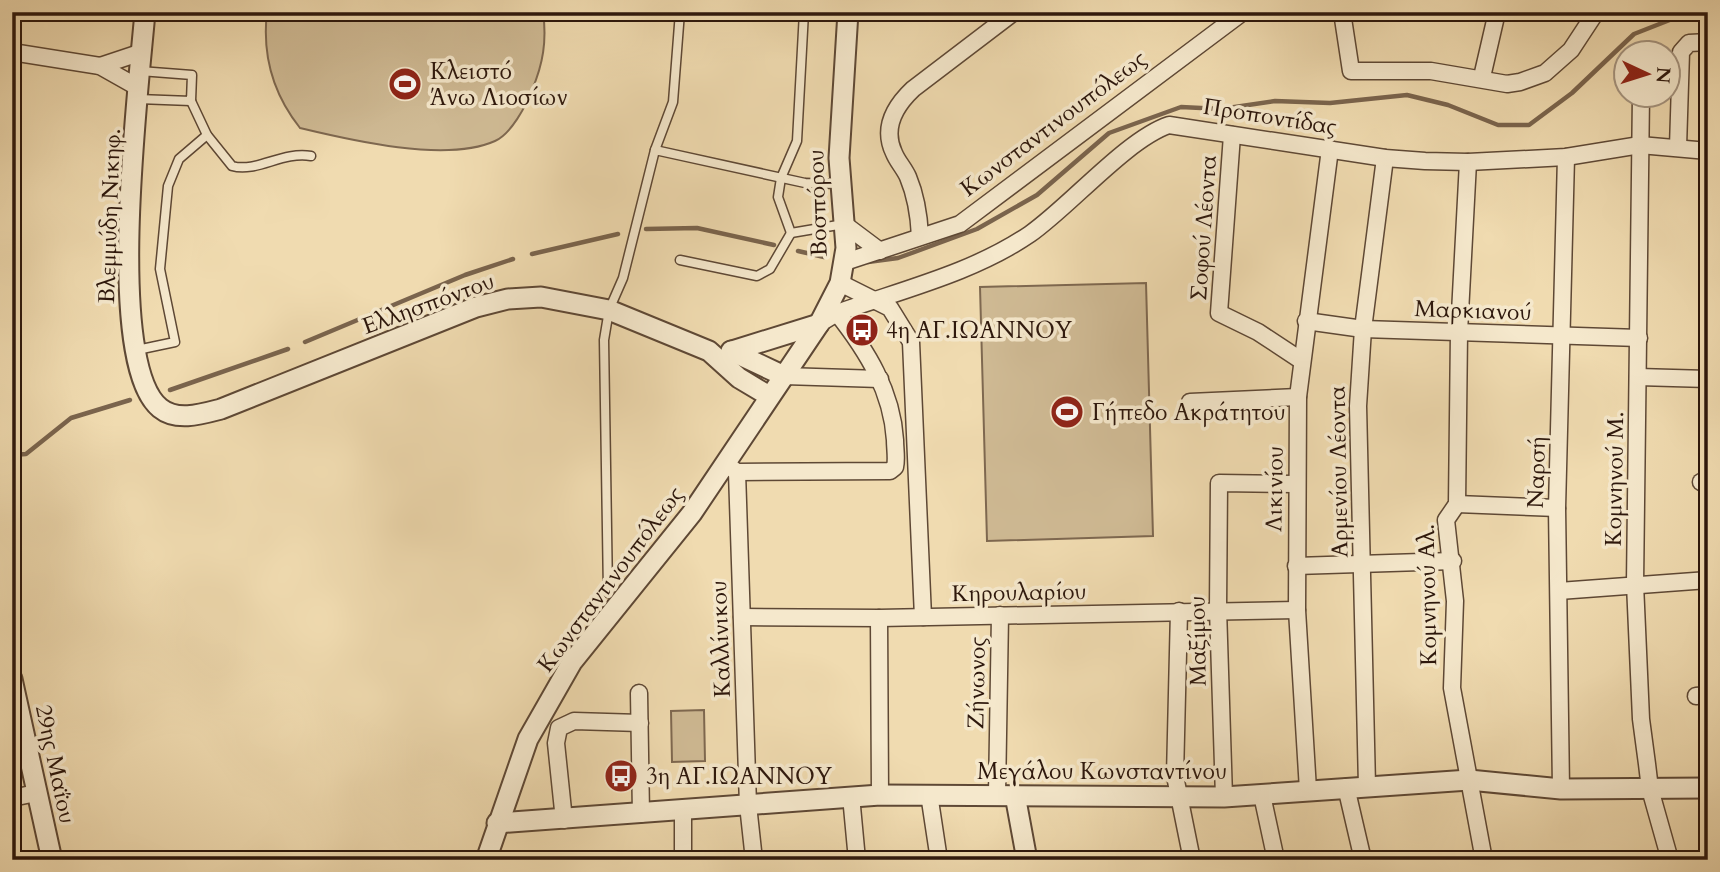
<svg xmlns="http://www.w3.org/2000/svg" width="1720" height="872" font-family="Cardo,serif">
	<style>
		.grass { fill: #cfba94; stroke: #7e6850; stroke-width: 2 }
		.lines { fill: none; stroke-linecap: round; stroke-linejoin: round }
		.stream { stroke: #7a644d; stroke-width: 4.5 }
		.service-casing { stroke: #5e4835; stroke-width: 11 }
		.minor-casing { stroke: #5e4835; stroke-width: 19 }
		.tertiary-casing { stroke: #5e4835; stroke-width: 23 }
		.service { stroke: #f5e8cc; stroke-width: 8 }
		.minor { stroke: #f5e8cc; stroke-width: 16 }
		.tertiary { stroke: #f5e8cc; stroke-width: 19 }
		.labels { text-anchor: middle; stroke-width: 7; stroke-linejoin: round; paint-order: stroke }
		.poi-label { font-size: 23px; fill: #2d170c; stroke: #f5e8cc; text-anchor: start }
		.street-label { font-size: 23px; fill: #2d170c; stroke: #f5e8cc }
	</style>
	<rect width="100%" height="100%" fill="#f0dbb0"/>
	<filter id="stains"><feTurbulence type="fractalNoise" baseFrequency=".00286" numOctaves="4"/><feColorMatrix values="0 0 0 0 .2 0 0 0 0 .09 0 0 0 0 .02 0 0 0 .5 -.17"/></filter>
	<radialGradient id="worn" r=".72"><stop offset=".6" stop-color="#630" stop-opacity="0"/><stop offset="1" stop-color="#630" stop-opacity=".3"/></radialGradient>
	<g class="grass">
		<path d="M267,12h276c4,29 0,52 -11,78 -6,16 -21,44 -37,51 -49,22 -145,-1 -195,-13 -27,-34 -38,-73 -33,-116z"/>
		<path d="M1146,283l7,253 -166,5 -7,-254z"/>
		<path d="M704,710l1,51 -33,1 -1,-51z"/>
	</g>
	<g class="lines">
		<g class="stream">
			<path d="M646,229l51,-1 77,17"/>
			<path d="M798,251l26,6"/>
			<path d="M532,254l86,-20"/>
			<path d="M868,262l30,-4 79,-29 60,-34 72,-62 72,-26 40,2 54,-8 55,2 77,-8 41,10 50,20h31l43,-32 62,-59 51,-20h23"/>
			<path d="M305,342l160,-67 48,-16"/>
			<path d="M170,390l118,-41"/>
			<path d="M12,455l14,-1 45,-36 59,-18"/>
		</g>
		<defs>
			<g id="service">
				<path d="M804,12l-7,129 -16,37 -3,19 13,36 53,-9"/>
				<path d="M138,99l53,2 1,-26 -52,-4"/>
				<path d="M191,101l16,34 25,31c25,7 50,-15 79,-10"/>
				<path d="M655,150l18,-48 7,-90"/>
				<path d="M680,260l77,16 13,-7 21,-36"/>
				<path d="M137,350l38,-8 -15,-73 8,-83 11,-27 28,-24"/>
				<path d="M608,593l-4,-253 5,-30 14,-32 32,-128 150,33 35,1"/>
			</g>
			<g id="minor">
				<path d="M1342,12l9,59h80l76,13 13,-2 25,-9 26,-23 25,-38"/>
				<path d="M12,52l88,14 39,22"/>
				<path d="M100,66l42,-14"/>
				<path d="M1482,77l15,-65"/>
				<path d="M1641,94l-6,490 6,135 6,45 3,25 20,71"/>
				<path d="M1232,135l-13,178 39,19 44,29"/>
				<path d="M1678,147l3,-95 8,-9 19,-1"/>
				<path d="M1468,162l-9,170 -2,172 -11,16 9,81 -3,87 32,172"/>
				<path d="M844,224l36,27"/>
				<path d="M920,236c-1,-21 -4,-40 -12,-59 -4,-9 -11,-16 -14,-24 -12,-25 1,-47 19,-64l101,-77"/>
				<path d="M845,262l115,-38 283,-212"/>
				<path d="M840,283l50,25 21,34 12,275"/>
				<path d="M1306,321l57,8 276,9"/>
				<path d="M819,324l18,-11c64,-23 136,-40 193,-79 40,-28 97,-95 139,-109l216,33 40,3 43,1 98,-5 74,-12 68,6"/>
				<path d="M784,376l96,3"/>
				<path d="M1638,377l70,2"/>
				<path d="M1190,402l108,-5"/>
				<path d="M730,467l7,5 153,-1 5,-4c2,-8 0,-18 0,-27 -3,-49 -28,-89 -58,-127"/>
				<path d="M737,472l11,333 6,55"/>
				<path d="M1701,482h7"/>
				<path d="M1457,504l100,4"/>
				<path d="M1296,566l157,-5"/>
				<path d="M1559,591l149,-11"/>
				<path d="M1179,611l-4,165 17,84"/>
				<path d="M742,617l137,1 418,-8"/>
				<path d="M879,618l1,177"/>
				<path d="M639,693l2,121"/>
				<path d="M1696,696l12,-1"/>
				<path d="M1367,786l-9,-380 5,-77 22,-171"/>
				<path d="M1346,787l17,73"/>
				<path d="M1561,789l-4,-281 9,-351"/>
				<path d="M1308,790l-11,-180 1,-213 32,-248"/>
				<path d="M929,794l10,66"/>
				<path d="M997,794l3,-179"/>
				<path d="M1262,795l14,65"/>
				<path d="M851,796l6,64"/>
				<path d="M1224,797l-6,-188 1,-126 77,1"/>
				<path d="M12,798l24,-5"/>
				<path d="M564,820l-8,-77 3,-15 15,-7 66,2"/>
				<path d="M683,860v-50"/>
			</g>
			<g id="tertiary">
				<path d="M145,12c-6,73 -41,351 15,396 17,14 42,6 61,1l255,-102 32,-8 33,-2 68,13 100,41 30,27 30,18"/>
				<path d="M731,351l53,25"/>
				<path d="M732,351l87,-27"/>
				<path d="M12,679l40,181"/>
				<path d="M1015,795l12,65"/>
				<path d="M497,823l383,-28 344,2 245,-17 92,9 147,-1"/>
				<path d="M486,860l42,-121 44,-77 120,-149 127,-189 21,-41 6,-35 -7,-90 9,-146"/>
			</g>
		</defs>
		<use href="#service" class="service-casing"/>
		<use href="#minor" class="minor-casing"/>
		<use href="#tertiary" class="tertiary-casing"/>
		<use href="#service" class="service"/>
		<use href="#minor" class="minor"/>
		<use href="#tertiary" class="tertiary"/>
	</g>
	<defs>
		<symbol id="stadium-disc" viewBox="-11 -11 22 22"><circle r="9.5" fill="#8f2418" stroke="#f5e8cc"/><path d="M0-5a6.5 5 0 1 0 0 10a6.5 5 0 1 0 0-10ZM-3.5-1.8h7v3.6h-7Z" fill="#fff"/></symbol>
		<symbol id="bus-disc" viewBox="-11 -11 22 22"><circle r="9.5" fill="#8f2418" stroke="#f5e8cc"/><path d="M-5-6H5V4H4V6H2V4H-2V6H-4V4H-5ZM-3.5-4V0h7V-4ZM-3.5 1.2v1.5H-2V1.2ZM2 1.2v1.5H3.5V1.2Z" fill="#fff"/></symbol>
	</defs>
	<g fill-rule="evenodd">
		<use href="#stadium-disc" x="386" y="65" width="38" height="38"/>
		<use href="#bus-disc" x="843" y="311" width="38" height="38"/>
		<use href="#stadium-disc" x="1048" y="393" width="38" height="38"/>
		<use href="#bus-disc" x="602" y="757" width="38" height="38"/>
	</g>
	<g class="labels">
		<g class="poi-label">
			<text x="430" y="79">Κλειστό<tspan x="430" dy="26">Άνω Λιοσίων</tspan></text>
			<text x="886" y="338">4η ΑΓ.ΙΩΑΝΝΟΥ</text>
			<text x="1092" y="420">Γήπεδο Ακράτητου</text>
			<text x="646" y="784">3η ΑΓ.ΙΩΑΝΝΟΥ</text>
		</g>
		<g class="street-label">
			<text transform="translate(1270 116) rotate(9)" y="8">Προποντίδας</text>
			<text transform="translate(1053 123) rotate(-37)" y="8">Κωνσταντινουπόλεως</text>
			<text transform="translate(817 203) rotate(-92)" y="8">Βοσπόρου</text>
			<text transform="translate(109 216) rotate(-88)" y="8">Βλεμμύδη Νικηφ.</text>
			<text transform="translate(1203 228) rotate(-86)" y="8">Σοφού Λέοντα</text>
			<text transform="translate(428 303) rotate(-20)" y="8">Ελλησπόντου</text>
			<text transform="translate(1473 310) rotate(2)" y="8">Μαρκιανού</text>
			<text transform="translate(1338 472) rotate(-91)" y="8">Αρμενίου Λέοντα</text>
			<text transform="translate(1536 472) rotate(-88)" y="8">Ναρσή</text>
			<text transform="translate(1614 479) rotate(-89)" y="8">Κομνηνού Μ.</text>
			<text transform="translate(1274 489) rotate(-89)" y="8">Λικινίου</text>
			<text transform="translate(610 579) rotate(-53)" y="8">Κωνσταντινουπόλεως</text>
			<text transform="translate(1019 592) rotate(-1)" y="8">Κηρουλαρίου</text>
			<text transform="translate(1427 595) rotate(-91)" y="8">Κομνηνού Αλ.</text>
			<text transform="translate(720 639) rotate(-92)" y="8">Καλλίνικου</text>
			<text transform="translate(1197 641) rotate(-91)" y="8">Μαξίμου</text>
			<text transform="translate(976 683) rotate(-89)" y="8">Ζήνωνος</text>
			<text transform="translate(56 764) rotate(78)" y="8">29ης Μαΐου</text>
			<text x="1102" y="779">Μεγάλου Κωνσταντίνου</text>
		</g>
	</g>
	<rect width="1720" height="872" fill="none" stroke="#f0dbb0" stroke-width="42"/>
	<rect x="14" y="14" width="1692" height="844" fill="none" stroke="#2d170c" stroke-width="3.5"/>
	<rect x="21" y="21" width="1678" height="830" fill="none" stroke="#2d170c" stroke-width="2"/>
	<g transform="translate(1647 74) rotate(94)"><circle r="33" fill="#f5e8cc" stroke="#a5947f" stroke-width="2"/>
	<path d="M0-5L12 26L0 18L-12 26Z" fill="#8f2418"/>
	<text y="-10" font-size="19" font-weight="bold" text-anchor="middle" fill="#2d170c">N</text>
	</g>
	<rect width="100%" height="100%" filter="url(#stains)"/>
	<rect width="100%" height="100%" fill="url(#worn)"/>
</svg>
